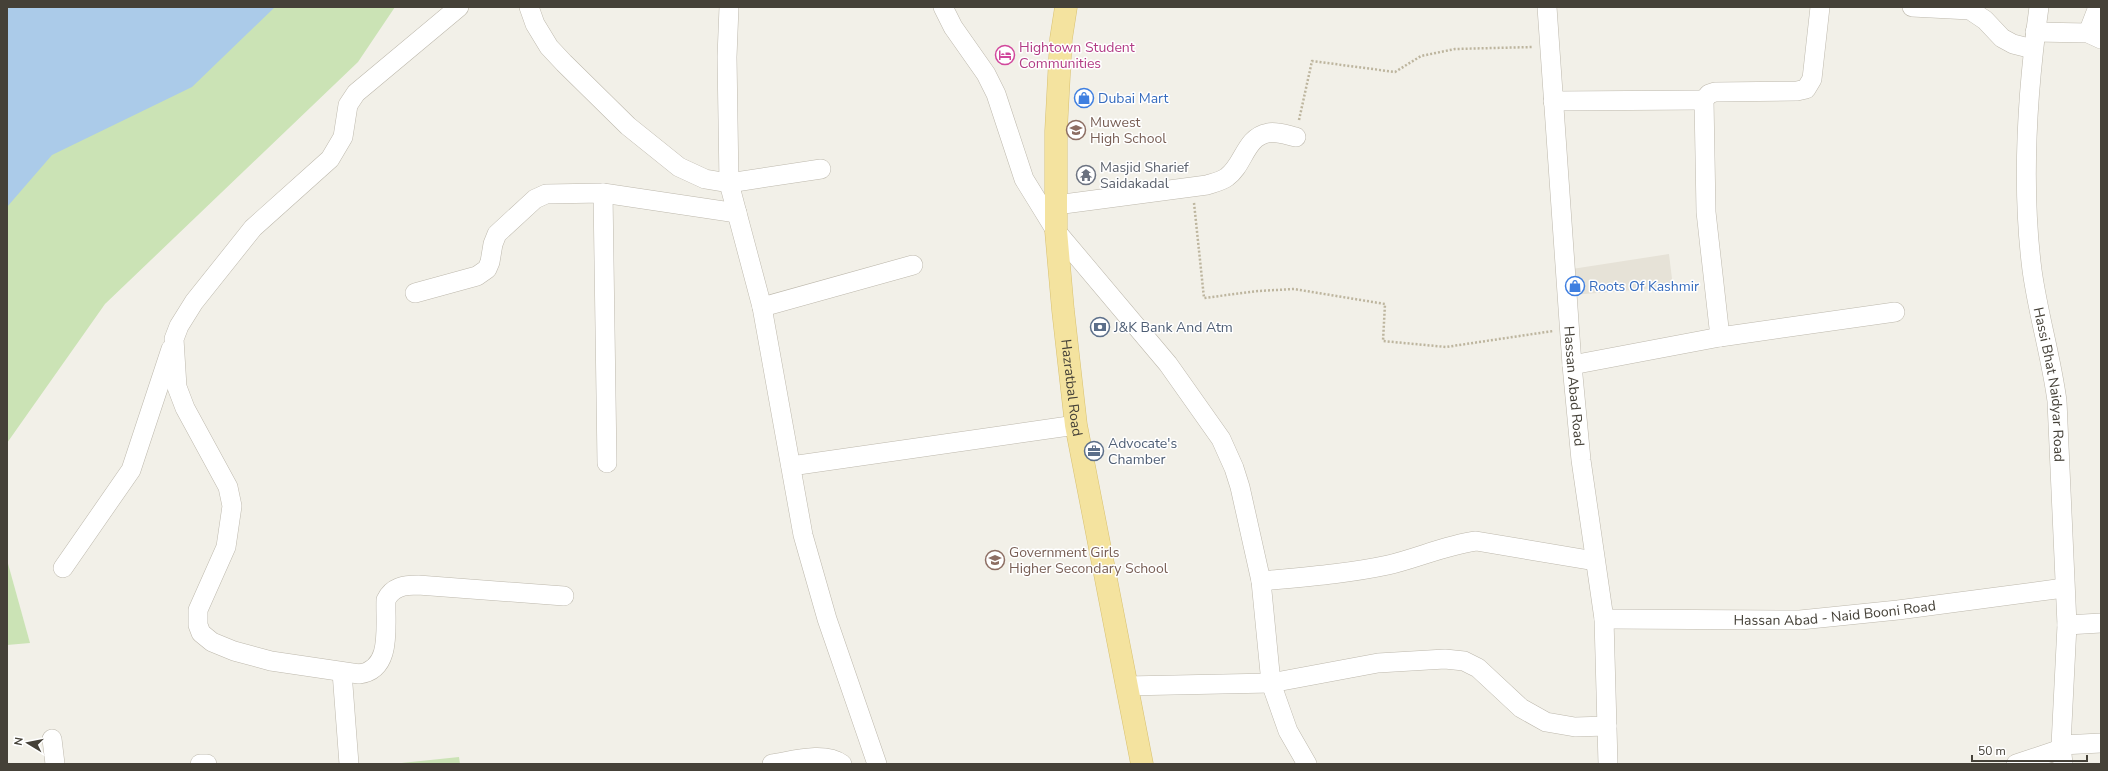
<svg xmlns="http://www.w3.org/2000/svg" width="2108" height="771" font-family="'Nunito Sans',sans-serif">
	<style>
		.residential { fill: #e6e2d7 }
		.green { fill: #cbe3b5 }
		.water { fill: #abcbe9 }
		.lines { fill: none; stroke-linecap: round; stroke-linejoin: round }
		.minor-casing { stroke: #bdb8ac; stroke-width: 20 }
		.major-casing { stroke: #d8c171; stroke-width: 23 }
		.path { stroke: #bdb59e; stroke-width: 2.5; stroke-dasharray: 2 2; stroke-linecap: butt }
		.minor { stroke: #fff; stroke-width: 19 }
		.major { stroke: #f4e39f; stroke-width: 22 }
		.labels { text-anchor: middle; stroke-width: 3; stroke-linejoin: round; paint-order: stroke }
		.hotel-label { font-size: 14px; fill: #b23c85; stroke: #fff; text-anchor: start }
		.shop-label { font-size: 14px; fill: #366cbe; stroke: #fff; text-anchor: start }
		.education-label { font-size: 14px; fill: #785e54; stroke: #fff; text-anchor: start }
		.worship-label { font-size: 14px; fill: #5b616d; stroke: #fff; text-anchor: start }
		.service-label { font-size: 14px; fill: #4e5e75; stroke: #fff; text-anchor: start }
		.street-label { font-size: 14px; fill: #454138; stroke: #fff }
	</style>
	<rect width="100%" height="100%" fill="#f2f0e8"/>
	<path class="residential" d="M1669,254l4,33 -101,8v-26z"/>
	<g class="green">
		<path d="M7,7h388l-37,55 -253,242 -98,139z"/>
		<path d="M7,560l23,83 -23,2z"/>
		<path d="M459,757l1,7h-68z"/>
	</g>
	<path class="water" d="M11,7h264l-83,80 -140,68 -45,52v-198z"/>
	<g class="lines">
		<defs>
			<g id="minor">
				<path d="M459,7l-103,86 -8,12 -5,32 -13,22 -77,69 -59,74 -15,24 -5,13 3,48 8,21 43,79 4,19 -6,41 -28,63v15l3,8 11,9 22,9 37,10 88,13c34,-4 26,-48 27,-74 6,-13 18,-15 32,-15l146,11"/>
				<path d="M529,7l6,17 14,23 15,16 64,63 51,41 26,12 24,4 92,-14"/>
				<path d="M729,7l-2,50 2,126 33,124 41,228 24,84 50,145"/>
				<path d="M943,7l10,20 33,47 10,20 28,85 32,52 112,133 53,75 13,29 6,19 21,94 10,102 17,48 19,33"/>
				<path id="s1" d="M1547,7l25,358 9,95 23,159 4,145"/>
				<path d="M1912,7l58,3 15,10 17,18 11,6 20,5"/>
				<path id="s2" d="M2039,7c-12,86 -18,176 -7,263 6,44 19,86 25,131l10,224 -6,120 2,19"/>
				<path d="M2035,32l53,1 13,6"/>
				<path d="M2088,33l10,-26"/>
				<path d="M1553,101l151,-1"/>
				<path d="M603,193l4,270"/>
				<path d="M1056,205l151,-20c6,-2 15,-4 20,-8 17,-12 18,-40 41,-44 8,-2 19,2 28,4"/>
				<path d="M415,293l62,-17 10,-7 3,-7 3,-18 4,-10 38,-35 11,-5 57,-1 134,20"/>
				<path d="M762,307l151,-42"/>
				<path d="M1720,337l-14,-125 -2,-112 5,-6 6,-2 82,-1 9,-2 6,-10 8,-72"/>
				<path d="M1572,365l148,-28 175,-25"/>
				<path d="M791,466l285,-41"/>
				<path d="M63,568l68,-98 40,-121"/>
				<path d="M1261,581c42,-4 85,-7 127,-16 30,-7 58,-20 88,-24l119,20"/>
				<path id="s3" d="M1604,619l196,1 98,-10 166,-22"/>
				<path d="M2067,625l34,-2"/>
				<path d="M342,672l7,92"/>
				<path d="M1126,686l145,-3 107,-20 67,-4 19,2 14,7 43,40 25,14 29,5 32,-1"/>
				<path d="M52,739l3,25"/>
				<path d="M2061,745l40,-2"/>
				<path d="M200,764h7"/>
				<path d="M772,764c20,-3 52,-13 70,0"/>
				<path d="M2016,764l45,-15"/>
			</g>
			<g id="major">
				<path id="s4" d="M1066,7l-5,32 -5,92v100l7,79 13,115 66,339"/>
			</g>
		</defs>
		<use href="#minor" class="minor-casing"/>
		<use href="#major" class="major-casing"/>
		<g class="path">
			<path d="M1299,120l13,-59 83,11 26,-16 34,-7 78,-2"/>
			<path d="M1194,203l10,95 54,-7 36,-2 91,15 -2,37 63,6 107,-16"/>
		</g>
		<use href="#minor" class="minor"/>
		<use href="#major" class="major"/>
	</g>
	<defs>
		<symbol id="hotel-ring" viewBox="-11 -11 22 22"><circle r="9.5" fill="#fff" stroke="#d1479c" stroke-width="1.5"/><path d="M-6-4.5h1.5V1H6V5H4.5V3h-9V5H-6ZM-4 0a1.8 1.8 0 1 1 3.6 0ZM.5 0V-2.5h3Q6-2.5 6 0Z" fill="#d1479c"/></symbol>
		<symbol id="shop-ring" viewBox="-11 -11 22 22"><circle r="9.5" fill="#fff" stroke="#3f7fe0" stroke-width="1.5"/><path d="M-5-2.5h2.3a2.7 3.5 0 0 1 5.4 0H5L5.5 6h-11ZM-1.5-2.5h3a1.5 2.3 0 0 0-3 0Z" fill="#3f7fe0"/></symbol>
		<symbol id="school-ring" viewBox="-11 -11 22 22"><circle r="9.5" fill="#fff" stroke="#8d6e63" stroke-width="1.5"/><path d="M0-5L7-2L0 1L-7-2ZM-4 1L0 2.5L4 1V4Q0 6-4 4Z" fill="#8d6e63"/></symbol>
		<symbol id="temple-ring" viewBox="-11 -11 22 22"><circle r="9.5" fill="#fff" stroke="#6b7280" stroke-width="1.5"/><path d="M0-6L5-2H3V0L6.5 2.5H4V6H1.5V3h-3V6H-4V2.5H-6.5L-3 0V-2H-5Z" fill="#6b7280"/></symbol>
		<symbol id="bank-ring" viewBox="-11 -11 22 22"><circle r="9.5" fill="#fff" stroke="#5c6f8a" stroke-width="1.5"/><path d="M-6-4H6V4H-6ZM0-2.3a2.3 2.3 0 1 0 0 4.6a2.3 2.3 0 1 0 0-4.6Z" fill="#5c6f8a"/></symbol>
		<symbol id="office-ring" viewBox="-11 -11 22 22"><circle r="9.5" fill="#fff" stroke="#5c6f8a" stroke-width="1.5"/><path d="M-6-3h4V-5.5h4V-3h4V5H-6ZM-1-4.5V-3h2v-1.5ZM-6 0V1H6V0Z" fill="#5c6f8a"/></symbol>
	</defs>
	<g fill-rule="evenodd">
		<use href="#hotel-ring" x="994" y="44" width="22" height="22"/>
		<use href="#shop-ring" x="1073" y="87" width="22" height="22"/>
		<use href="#school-ring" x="1065" y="119" width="22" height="22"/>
		<use href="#temple-ring" x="1075" y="164" width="22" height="22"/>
		<use href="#shop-ring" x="1564" y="275" width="22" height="22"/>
		<use href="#bank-ring" x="1089" y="316" width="22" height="22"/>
		<use href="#office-ring" x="1083" y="440" width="22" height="22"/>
		<use href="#school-ring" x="984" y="549" width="22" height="22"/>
	</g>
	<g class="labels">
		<g class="hotel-label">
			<text x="1019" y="52">Hightown Student<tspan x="1019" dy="16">Communities</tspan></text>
		</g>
		<g class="shop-label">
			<text x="1098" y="103">Dubai Mart</text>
			<text x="1589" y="291">Roots Of Kashmir</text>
		</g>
		<g class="education-label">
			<text x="1090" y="127">Muwest<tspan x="1090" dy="16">High School</tspan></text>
			<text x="1009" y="557">Government Girls<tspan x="1009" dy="16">Higher Secondary School</tspan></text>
		</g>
		<g class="worship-label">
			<text x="1100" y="172">Masjid Sharief<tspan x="1100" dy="16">Saidakadal</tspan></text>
		</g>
		<g class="service-label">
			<text x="1114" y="332">J&amp;K Bank And Atm</text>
			<text x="1108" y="448">Advocate's<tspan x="1108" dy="16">Chamber</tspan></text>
		</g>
		<g class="street-label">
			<text dy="5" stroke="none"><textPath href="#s2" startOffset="380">Hassi Bhat Naidyar Road</textPath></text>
			<text dy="5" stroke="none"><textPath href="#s1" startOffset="380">Hassan Abad Road</textPath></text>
			<text dy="5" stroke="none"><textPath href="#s4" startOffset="382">Hazratbal Road</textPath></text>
			<text dy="5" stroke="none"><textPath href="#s3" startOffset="231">Hassan Abad - Naid Booni Road</textPath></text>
		</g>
	</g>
	<rect width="2108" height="771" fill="none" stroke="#454138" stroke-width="16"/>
	<g transform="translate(28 743) rotate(280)" stroke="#ffffff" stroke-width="3" paint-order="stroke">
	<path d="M0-3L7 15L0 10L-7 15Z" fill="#454138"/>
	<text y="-6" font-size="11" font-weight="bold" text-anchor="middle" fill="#454138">N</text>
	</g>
	<path d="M1972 755v6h115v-6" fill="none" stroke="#454138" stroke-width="2"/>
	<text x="1978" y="755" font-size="12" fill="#454138" stroke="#ffffff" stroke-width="3" paint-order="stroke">50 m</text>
</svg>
